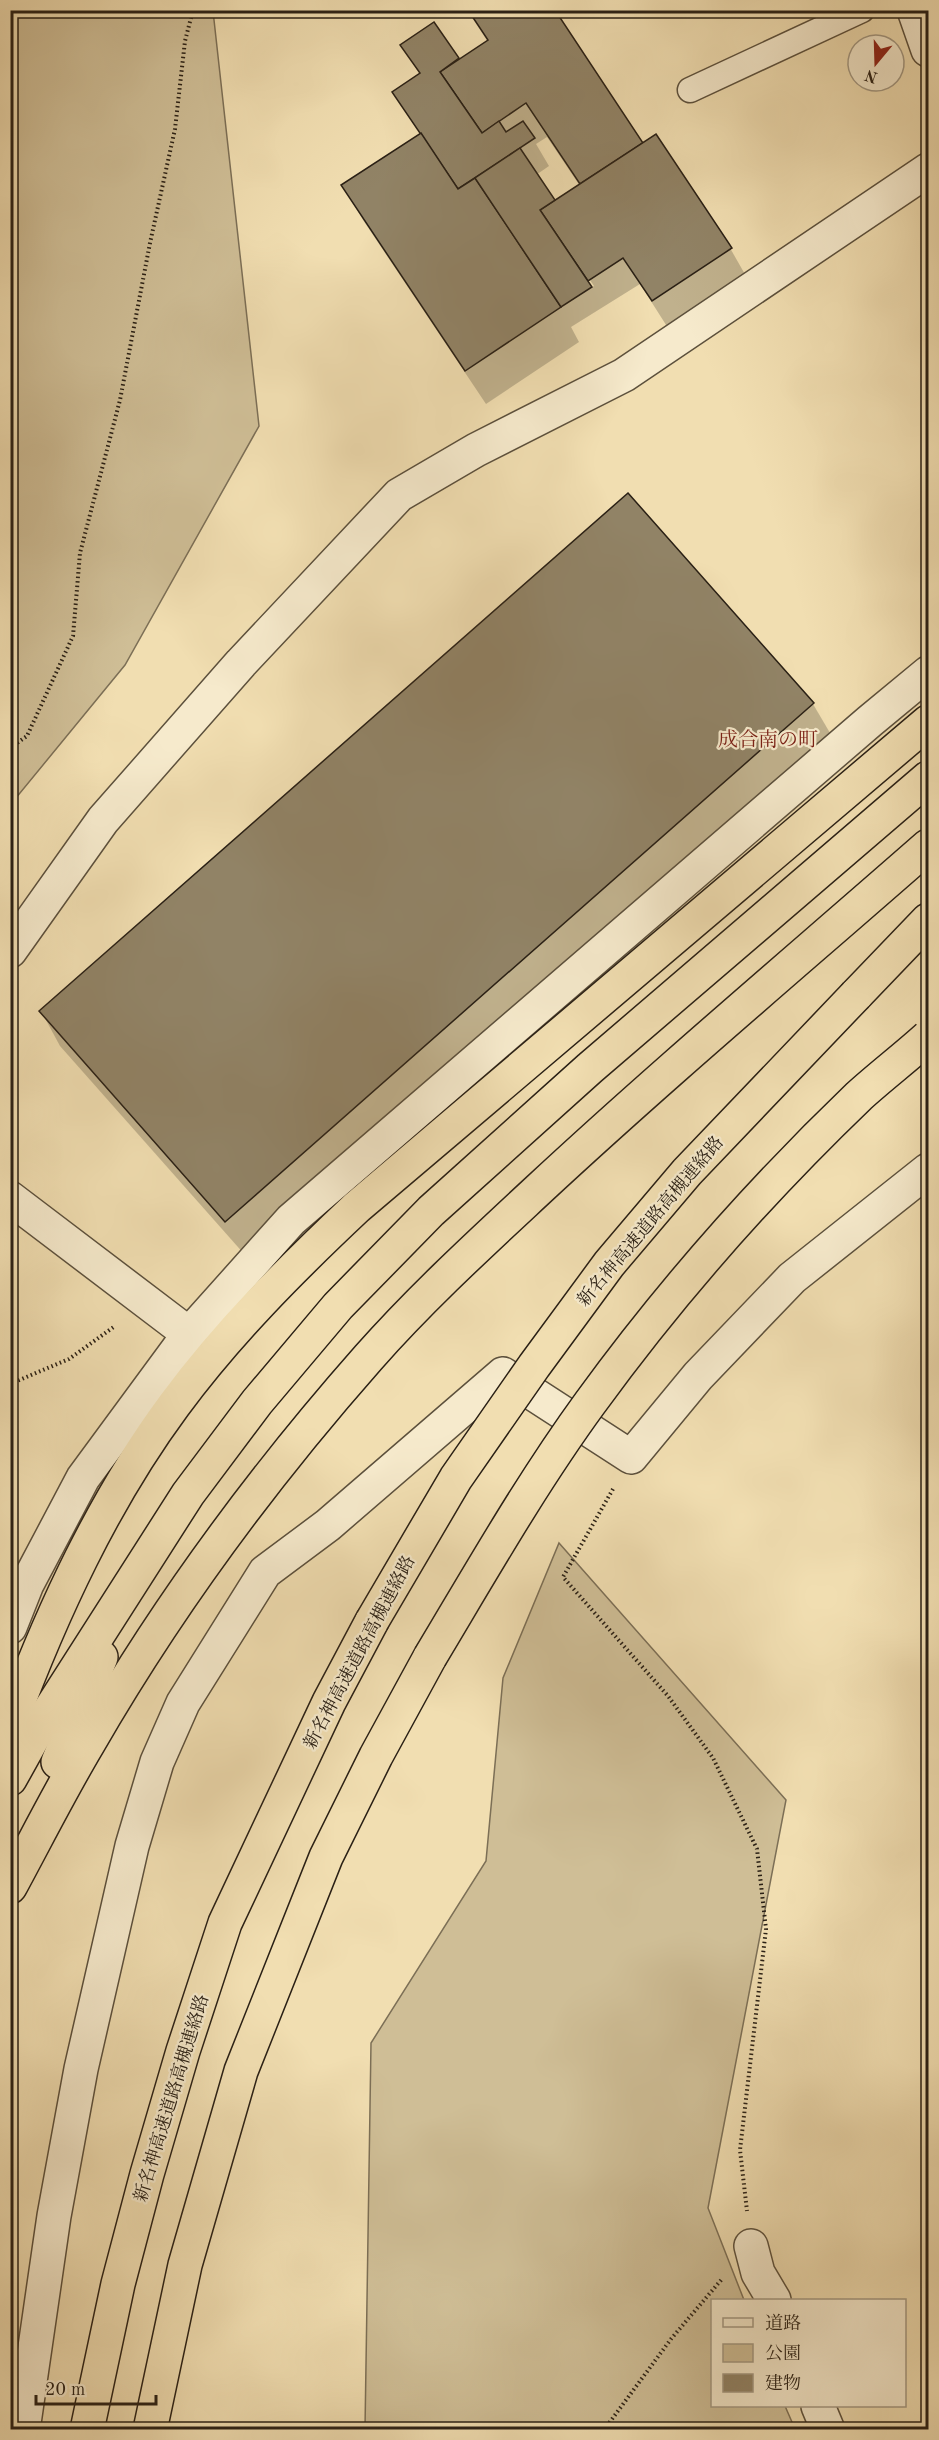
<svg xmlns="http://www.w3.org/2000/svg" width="939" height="2440" font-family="'Old Standard TT','Noto Serif JP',serif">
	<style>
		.green { fill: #cfbe96; stroke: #7c6f56; stroke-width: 1.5 }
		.shadow { fill: #0003; fill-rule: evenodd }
		.building { fill: #918366; stroke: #2a2015; stroke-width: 1.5 }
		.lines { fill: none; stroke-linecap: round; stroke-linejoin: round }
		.lane-casing { stroke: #5c503c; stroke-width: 27 }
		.street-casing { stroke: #5c503c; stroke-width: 36 }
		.highway-casing { stroke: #2a2015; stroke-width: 36 }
		.path { stroke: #2a2015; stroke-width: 4; stroke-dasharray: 1.5 3; stroke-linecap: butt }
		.lane { stroke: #f6eacc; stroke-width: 24 }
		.street { stroke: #f6eacc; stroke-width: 33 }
		.highway { stroke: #f1deb1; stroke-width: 33 }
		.highway-bridge-casing { stroke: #2a2015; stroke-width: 36; stroke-linecap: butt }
		.highway-bridge { stroke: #f1deb1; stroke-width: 33 }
		.labels { text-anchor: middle; stroke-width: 4.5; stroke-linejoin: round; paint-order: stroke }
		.street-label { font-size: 18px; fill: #2a2015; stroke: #f6eacc }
		.neighbourhood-label { font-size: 20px; fill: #7a1f14; stroke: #f6eacc }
	</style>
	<rect width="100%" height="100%" fill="#f1deb1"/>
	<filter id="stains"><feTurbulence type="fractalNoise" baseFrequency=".00333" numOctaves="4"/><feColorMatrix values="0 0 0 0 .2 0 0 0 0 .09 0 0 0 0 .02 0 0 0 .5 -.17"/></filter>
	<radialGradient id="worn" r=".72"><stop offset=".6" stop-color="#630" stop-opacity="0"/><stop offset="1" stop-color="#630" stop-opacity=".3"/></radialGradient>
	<g class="green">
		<path d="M11,10l202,1 46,415 -134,239 -114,139z"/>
		<path d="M559,1543l227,257 -78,408 36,92h-32v106h73l10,23h-430l6,-386 115,-182 17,-183z"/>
	</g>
	<g class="shadow">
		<path d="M467,10h86l89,135 88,103 16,28 -78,52 -28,-44 -69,43 8,15 -93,62 -123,-184 -20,-34 78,-51 -27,-43 26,-17 -18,-30 32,-21 25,37 29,-19zM547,137l33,49 -25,17 -19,-28 13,-9 -13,-22zM556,236h4l34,50 -3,2z"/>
		<path d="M813,704l20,34 -588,517 -185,-209 -19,-35z"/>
	</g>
	<g class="building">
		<path d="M468,10h87l88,133 -63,41 -54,-81 -44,30 -42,-61 48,-32z"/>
		<path d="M434,22l25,36 -19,14 42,61 17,-12 7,11 17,-11 12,17 -77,51 -66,-97 28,-19 -20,-28z"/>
		<path d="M421,133l37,56 17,-11 86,129 -96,64 -124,-186z"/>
		<path d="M656,134l76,114 -80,53 -29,-43 -35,23 -48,-71z"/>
		<path d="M520,148l35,52 -15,10 52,77 -31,20 -86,-129z"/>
		<path d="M628,493l186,210 -589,519 -186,-211z"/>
	</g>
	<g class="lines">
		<defs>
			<path id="lane" d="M690,90l172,-80"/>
			<g id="street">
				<path d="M914,10l14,40"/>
				<path d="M10,951l93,-131 138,-157 158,-168 77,-45 148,-75 304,-205"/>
				<path d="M10,1198l179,136"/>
				<path d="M10,1627l17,-43 56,-106 106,-144 102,-114 579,-499 58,-48"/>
				<path d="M751,2246l7,27 16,27"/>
				<path d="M818,2406l10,24"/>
				<path d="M23,2430l31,-214 27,-147 51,-223 25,-84 26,-59 82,-131 63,-47 175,-151 128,83 67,-81 94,-98 136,-108"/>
			</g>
			<g id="highway">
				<path d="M856,995l72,-75"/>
				<path d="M10,1724c42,-112 93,-223 164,-319 54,-73 117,-136 183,-198l571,-485"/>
				<path d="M58,1762l43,-105"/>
				<path d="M10,1779l29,-52 149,-233 69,-92 81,-96 93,-95 159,-143 338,-290"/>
				<path d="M10,1887c26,-48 50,-96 78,-143 79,-137 175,-267 280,-386 53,-60 112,-114 170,-168 127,-118 260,-230 390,-344"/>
				<path d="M87,2430l31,-146 29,-110 36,-123 42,-128 104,-221 43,-81"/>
				<path d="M150,2430l35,-165 56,-194 85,-214 50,-101 54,-99"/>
			</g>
		</defs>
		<use href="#lane" class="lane-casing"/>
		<use href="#street" class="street-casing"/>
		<use href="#highway" class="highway-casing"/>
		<g class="path">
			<path d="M10,748l17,-12 46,-100 7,-83 40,-153 30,-157 25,-114 10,-88 8,-31"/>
			<path d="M10,1384l59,-25 46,-33"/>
			<path d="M613,1489l-50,88 105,119 45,62 44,91 9,80 -26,221 7,61"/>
			<path d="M604,2430l67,-91 51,-60"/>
		</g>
		<use href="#lane" class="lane"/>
		<use href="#street" class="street"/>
		<use href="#highway" class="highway"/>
		<defs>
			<g id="highway-bridge">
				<path d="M372,1621l84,-143 78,-112 75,-102 78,-92 169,-177"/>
				<path d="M430,1657c51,-85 101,-173 160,-254 80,-110 171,-213 269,-307 22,-20 47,-39 69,-59"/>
			</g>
		</defs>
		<use href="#highway-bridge" class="highway-bridge-casing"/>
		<use href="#highway-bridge" class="highway-bridge"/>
	</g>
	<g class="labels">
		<g class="street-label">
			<text transform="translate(650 1221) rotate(-50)" y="6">新名神高速道路高槻連絡路</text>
			<text transform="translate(359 1652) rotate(-62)" y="6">新名神高速道路高槻連絡路</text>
			<text transform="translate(171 2098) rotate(-73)" y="6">新名神高速道路高槻連絡路</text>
		</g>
		<g class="neighbourhood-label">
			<text x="768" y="746">成合南の町</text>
		</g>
	</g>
	<rect width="939" height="2440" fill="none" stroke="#f1deb1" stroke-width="36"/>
	<rect x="12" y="12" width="915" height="2416" fill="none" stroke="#2a2015" stroke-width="3"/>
	<rect x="18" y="18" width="903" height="2404" fill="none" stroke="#2a2015" stroke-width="1.5"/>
	<rect x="711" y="2299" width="195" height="108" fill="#f6eacc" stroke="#a49983" stroke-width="1.5"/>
	<rect x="723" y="2318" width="30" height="9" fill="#f6eacc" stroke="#a49983" stroke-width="1.5"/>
	<text x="765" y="2329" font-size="18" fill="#2a2015">道路</text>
	<rect x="723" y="2344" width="30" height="18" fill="#cfbe96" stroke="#a49983" stroke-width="1.5"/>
	<text x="765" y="2359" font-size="18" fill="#2a2015">公園</text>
	<rect x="723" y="2374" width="30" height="18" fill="#918366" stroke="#a49983" stroke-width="1.5"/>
	<text x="765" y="2389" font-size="18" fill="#2a2015">建物</text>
	<g transform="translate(876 63) rotate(199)"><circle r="28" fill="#f6eacc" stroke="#a49983" stroke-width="1.5"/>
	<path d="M0-4.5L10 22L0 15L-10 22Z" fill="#8f2418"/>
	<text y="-9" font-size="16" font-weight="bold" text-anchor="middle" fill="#2a2015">N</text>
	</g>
	<path d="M36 2395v9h120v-9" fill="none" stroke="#2a2015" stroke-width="3"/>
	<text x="45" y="2395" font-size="18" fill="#2a2015" stroke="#f6eacc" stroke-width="4.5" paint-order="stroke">20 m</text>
	<rect width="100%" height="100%" filter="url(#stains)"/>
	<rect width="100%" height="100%" fill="url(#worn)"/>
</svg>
